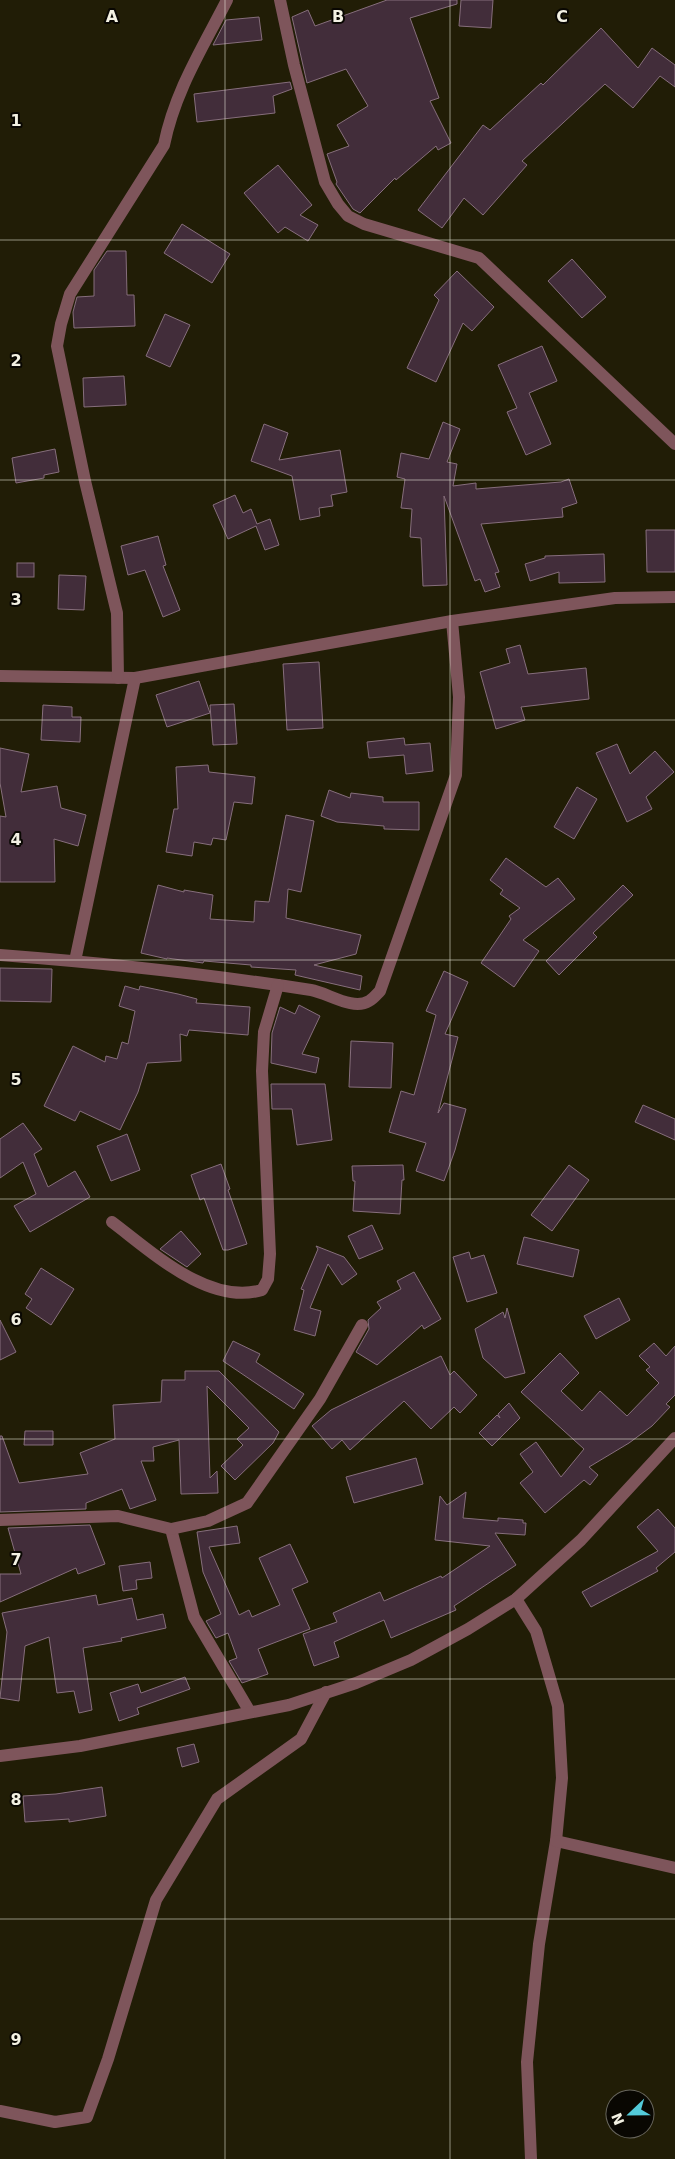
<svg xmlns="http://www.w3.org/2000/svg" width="675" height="2159" font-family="'DejaVu Sans',sans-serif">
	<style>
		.building { fill: #422d3a; stroke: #866e7c }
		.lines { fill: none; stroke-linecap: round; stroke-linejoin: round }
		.minor { stroke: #7e555b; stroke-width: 12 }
		.tertiary { stroke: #7e555b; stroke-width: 12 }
		.grid { fill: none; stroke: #f3f1e3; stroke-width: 1; stroke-opacity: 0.55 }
		.grid-label { font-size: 16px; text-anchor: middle; font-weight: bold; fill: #f3f1e3; stroke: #090702; stroke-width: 4; stroke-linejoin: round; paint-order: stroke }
	</style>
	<rect width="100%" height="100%" fill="#211d06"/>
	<g class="building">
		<path d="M387,0h70v4l-47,14 29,80 -9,3 21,42 -13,7 -2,-4 -40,34 -1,-2 -35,35 -7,-4 -17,-25 1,-2 -10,-28 22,-8 -12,-21 31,-19 -22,-37 -39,14 -15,-66 16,-7 7,16z"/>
		<path d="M461,0h32l-2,28 -32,-2z"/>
		<path d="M259,17l3,23 -49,5 13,-25z"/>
		<path d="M601,28l37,40 14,-20 23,17v22l-15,-11 -27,32 -28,-24 -83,77 5,4 -44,50 -19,-17 -22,30 -24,-18 65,-85 7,5 51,-47 2,2z"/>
		<path d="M290,82l2,7 -19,7 2,17 -78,9 -3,-28z"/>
		<path d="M278,165l34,40 -12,10 18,10 -10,16 -23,-14 -7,6 -34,-40z"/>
		<path d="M182,224l48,30 -18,29 -48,-30z"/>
		<path d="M107,251h19l1,44h7l1,31 -61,2 -1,-16 4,-15 17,-1v-26z"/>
		<path d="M572,259l34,38 -24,21 -34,-37z"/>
		<path d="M457,271l37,36 -22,24 -9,-8 -27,59 -29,-14 32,-68 -5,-5z"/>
		<path d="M165,314l25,11 -20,42 -24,-11z"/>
		<path d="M542,346l15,35 -28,12 22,51 -25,11 -19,-43 10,-4 -19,-43z"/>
		<path d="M124,376l2,29 -42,2 -1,-29z"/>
		<path d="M443,422l17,7 -13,33 10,2 -4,22 23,-3v6l85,-7 8,-3 8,24 -15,5 1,9 -82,7 18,48 -4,1 5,14 -15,5 -5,-13 -5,2 -31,-85 3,89 -24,1 -2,-48 -11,-1 2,-28 -11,-1 4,-29 -8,-2 4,-24 28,6z"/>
		<path d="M264,424l24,9 -9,27 61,-10 7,42 -16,3 2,11 -14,2 1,8 -20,4 -8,-44 -41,-15z"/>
		<path d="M55,449l4,23 -15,3v3l-28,5 -4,-25z"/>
		<path d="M235,495l8,18 8,-4 6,15 13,-5 9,26 -14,5 -9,-24 -28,13 -15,-34z"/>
		<path d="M646,530h29v42h-28z"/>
		<path d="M158,536l8,29 -3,1 17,44 -17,7 -18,-47 -17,5 -7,-29z"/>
		<path d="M604,554l1,28 -46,1v-11l-29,9 -5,-17 20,-6v-2z"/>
		<rect x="17" y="563" width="17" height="14"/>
		<path d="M59,575l27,1 -2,34 -26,-1z"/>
		<path d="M520,645l8,29 58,-6 3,31 -68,8 4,13 -29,9 -16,-57 30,-9 -4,-14z"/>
		<path d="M319,662l4,66 -36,2 -4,-66z"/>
		<path d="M199,681l11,32 -43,14 -11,-32z"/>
		<path d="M234,704l3,40 -24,1 -3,-40z"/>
		<path d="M43,705l29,2v10h9l-1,25 -39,-2z"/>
		<path d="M404,738l1,7 25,-2 3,28 -27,3 -2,-19 -35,3 -2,-16z"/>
		<path d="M617,744l13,30 25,-23 19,21 -28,25 6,12 -25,13 -31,-69z"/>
		<path d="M0,748l29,6 -8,38 36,-6 4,22 25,7 -8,31 -24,-7 1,43h-55v-66l6,1 -6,-34z"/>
		<path d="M208,765l1,7 46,5 -3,27 -18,-2 -8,38 -13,-2 -2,7 -17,-3 -2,14 -26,-4 8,-43h4l-2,-42z"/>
		<path d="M577,787l20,12 -23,40 -20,-12z"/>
		<path d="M329,790l21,8 1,-5 32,4v5h36v28l-35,-1v-3l-47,-4 -16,-6z"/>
		<path d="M286,815l28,6 -13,71 -13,-3 -2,29 75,17 -5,19 -42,11 48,11 -2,14 -65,-15 1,-5 -45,-3v-2l-47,-4 -1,2 -36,-5v1l-26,-6 17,-68 26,7v-2l29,5 -3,24 44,3 1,-21 14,1z"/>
		<path d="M506,858l40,29 12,-9 17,21 -52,41 16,11 -25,36 -33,-24 30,-44 -2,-3 11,-8 -20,-14 3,-4 -13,-10z"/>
		<path d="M623,885l10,10 -40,38 4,4 -38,38 -13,-14z"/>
		<path d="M0,968l52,1 -1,33 -51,-1z"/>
		<path d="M444,971l24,11 -23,52 13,3 -20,76 6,-10 22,6 -11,41 -11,31 -28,-10 10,-28 -37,-11 12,-41 13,4 22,-80 -10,-4z"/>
		<path d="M125,986l14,4 1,-4 38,8 19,5 -1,4 54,4 -2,28 -59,-5 -2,6 -7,-2 1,27 -34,2 -9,29 -18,38 -40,-19 -5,10 -31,-15 29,-60 32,16 1,-6 11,3 5,-17 6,2 7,-33 -16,-5z"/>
		<path d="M299,1005l21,11 -18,38 17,4 -3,15 -45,-10 1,-30 8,-26 15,7z"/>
		<path d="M351,1041l42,2 -2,45 -42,-1z"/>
		<path d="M271,1084h54l7,56 -35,5 -5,-36h-20z"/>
		<path d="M643,1105l32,14v21l-40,-18z"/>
		<path d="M23,1123l19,26 -8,5 14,33 27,-16 15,26 -60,35 -16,-26 22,-12 -13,-32 -23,16v-39z"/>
		<path d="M127,1134l13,36 -29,11 -14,-35z"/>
		<path d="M221,1164l9,25 -2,1 19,54 -19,6h-5l-19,-52 -4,2 -9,-25z"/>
		<path d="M403,1165l1,15h-2l-2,34 -47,-3 2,-30h-2l-1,-15z"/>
		<path d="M569,1165l20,15 -37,51 -21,-16z"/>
		<path d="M372,1225l11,24 -24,10 -11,-23z"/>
		<path d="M181,1231l20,23 -14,13 -27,-18z"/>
		<path d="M524,1237l55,13 -6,27 -56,-13z"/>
		<path d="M316,1246l28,11 13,17 -15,11 -14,-21 -18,44 11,3 -6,25 -21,-6 10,-40 -3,-1 17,-40z"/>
		<path d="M469,1252l2,7 13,-4 13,38 -30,9 -14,-45z"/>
		<path d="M41,1268l33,21 -23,36 -25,-17 6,-9 -7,-5z"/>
		<path d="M414,1272l27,47 -17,10 -2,-4 -45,40 -21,-13 13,-23 -1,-9 13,-12 -4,-6 24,-13 -4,-8z"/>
		<path d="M619,1298l11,22 -34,19 -12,-23z"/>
		<path d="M507,1308l18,65 -20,5 -22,-20 -8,-29 28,-17 2,6z"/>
		<path d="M0,1320l16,32 -16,8z"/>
		<path d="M233,1341l27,13 -4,8 48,32 -10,15 -71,-48z"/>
		<path d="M654,1343l12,13 9,-10v49l-9,9 4,3 -18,19 -23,17 -40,24 9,8 -8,10 -6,-5 -39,33 -25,-30 13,-11 -13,-18 16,-12 25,35 23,-28 -63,-57 39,-39 19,20 -18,18 21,20 18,-20 27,25 32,-33 -13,-13 4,-3 -11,-11z"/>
		<path d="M441,1356l9,19 4,-4 23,24 -17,18 -6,-6 -23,22 -27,-28 -54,49 -8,-10 -10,9 -20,-23 19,-16z"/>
		<path d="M185,1371h34l60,61 -6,11 -38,37 -14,-14 22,-21 -6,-6 12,-11 -42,-42 3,92 7,-7 1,22 -37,1 -2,-54 -26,7 1,14h-13l15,39 -26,9 -8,-20 -36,14v6l-86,3v-76h2l17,47 69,-9 -8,-21 35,-14 -2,-34 48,-3 1,-22h23z"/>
		<path d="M509,1403l11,15 -28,28 -13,-13 18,-18 3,3 -2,-4z"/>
		<path d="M25,1431h28v14h-29z"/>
		<path d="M416,1458l7,26 -69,19 -8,-26z"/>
		<path d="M466,1492l-3,26 35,3v-3l25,2v3h3l-1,12 -30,-2 21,32 -62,41 2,4 -65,28 -7,-18 -50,22 5,15 -25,9 -11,-32 34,-12 -4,-9 47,-21 4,9 57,-25 1,2 48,-32 -55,-6 5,-44 7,9z"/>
		<path d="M658,1509l17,19v24l-19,16 2,3 -67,36 -9,-15 76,-41 -21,-24z"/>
		<path d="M90,1525l15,39 -27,10 -2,-6 -76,34v-28h21l-13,-46z"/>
		<path d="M237,1526l3,17 -31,4 30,68 10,-5 3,7 28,-12 -21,-47 31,-14 18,38 -16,7 18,40 -52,20 10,25 -26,9 -13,-22 8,-3 -9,-25 -12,5 -10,-17 15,-7 -18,-42 -6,-40z"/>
		<path d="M150,1562l2,16 -16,2 1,9 -14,2 -4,-25z"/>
		<path d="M96,1595l2,10 34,-7 5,22 26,-6 3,14 -45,10 1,3 -39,7 9,62 -13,3 -5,-22 -17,2 -8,-56 -24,9 -6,55 -19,-3 7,-66 -5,-19z"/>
		<path d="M185,1677l5,12 -53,19 2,6 -20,7 -9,-28 28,-9 3,9z"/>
		<path d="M194,1744l5,18 -17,5 -5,-19z"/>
		<path d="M102,1787l4,29 -37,6v-3l-44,3 -2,-26 33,-2z"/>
	</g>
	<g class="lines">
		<g class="minor">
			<path d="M280,0l14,65 31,117 13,22 10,12 16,8 115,34 196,186"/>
			<path d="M0,676l135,2 317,-57 163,-23 60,-1"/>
			<path d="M118,678l-1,-65 -32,-132 -28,-135 4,-22 9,-30 94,-149c11,-54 38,-96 63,-145"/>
			<path d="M0,955c104,8 208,19 311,35 17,3 42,21 58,11 4,-2 8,-7 11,-10l76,-216 3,-78 -7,-76"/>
			<path d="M75,961l60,-283"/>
			<path d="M112,1222c40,30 97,84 150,68l6,-11 2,-25 -8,-183 2,-39 14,-47"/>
			<path d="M0,1520l118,-4 53,13 23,88 56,95"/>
			<path d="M171,1529l37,-8 39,-18 73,-104 42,-74"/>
			<path d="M516,1599l20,32 22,75 4,72 -6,63 -17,103 -12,118 4,97"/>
			<path d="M556,1841l119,27"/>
			<path d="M0,2111l55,11 32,-5 21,-58 48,-159 61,-101 84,-60 25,-47"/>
		</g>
		<path class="tertiary" d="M0,1756l80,-10 209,-41 67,-22 55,-23 57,-31 48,-30 65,-59 94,-102"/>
	</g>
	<path class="grid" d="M225,0v2159M450,0v2159M0,240h675M0,480h675M0,720h675M0,960h675M0,1199h675M0,1439h675M0,1679h675M0,1919h675"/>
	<g class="grid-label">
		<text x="112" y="22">A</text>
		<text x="338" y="22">B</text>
		<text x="562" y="22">C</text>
		<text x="16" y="126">1</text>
		<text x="16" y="366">2</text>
		<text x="16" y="605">3</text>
		<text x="16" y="845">4</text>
		<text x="16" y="1085">5</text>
		<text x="16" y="1325">6</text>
		<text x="16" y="1565">7</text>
		<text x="16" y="1805">8</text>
		<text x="16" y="2045">9</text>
	</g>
	<g transform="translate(630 2114) rotate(248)"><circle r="24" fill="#090702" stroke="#67655c"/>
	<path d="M0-4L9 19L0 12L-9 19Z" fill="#53cbda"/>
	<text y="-8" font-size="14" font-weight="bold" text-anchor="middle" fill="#f3f1e3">N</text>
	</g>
</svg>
